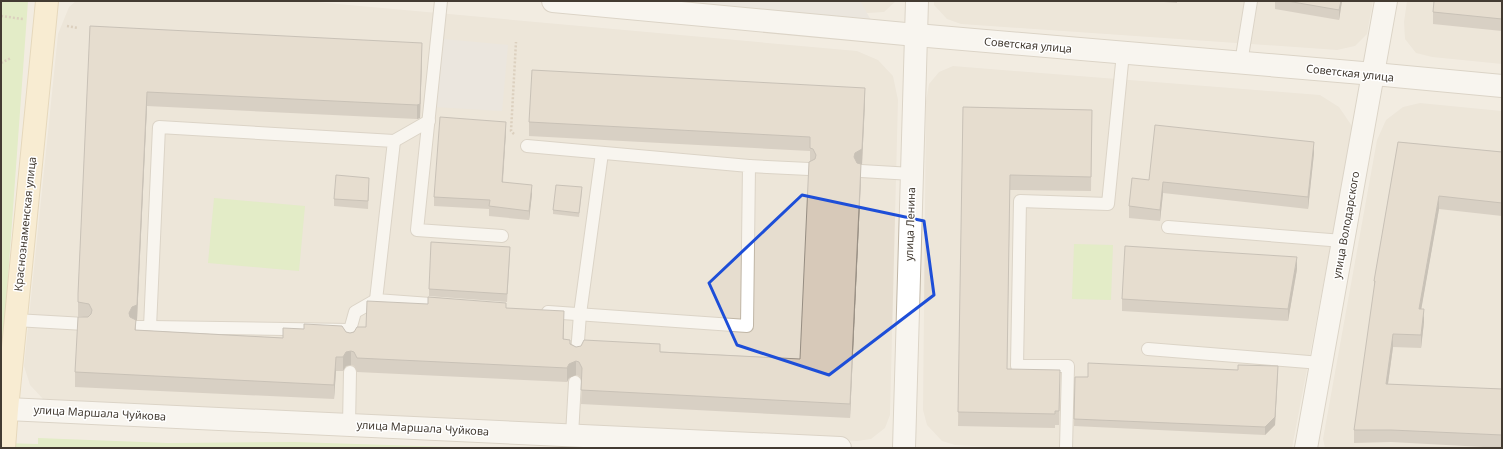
<svg xmlns="http://www.w3.org/2000/svg" width="1503" height="449" font-family="'Noto Sans',sans-serif">
	<style>
		.residential { fill: #e6ddcf }
		.green { fill: #d0eaa6 }
		.parking { fill: #e2deda }
		.lines { fill: none; stroke-linecap: round; stroke-linejoin: round }
		.service-casing { stroke: #c0b6a6; stroke-width: 14 }
		.minor-casing { stroke: #c0b6a6; stroke-width: 24 }
		.tertiary-casing { stroke: #c0b6a6; stroke-width: 24 }
		.secondary-casing { stroke: #d8c08f; stroke-width: 24 }
		.path { stroke: #c0ad93; stroke-width: 2.5; stroke-dasharray: 2 2; stroke-linecap: butt }
		.service { stroke: #fff; stroke-width: 12 }
		.minor { stroke: #fff; stroke-width: 22 }
		.tertiary { stroke: #fff; stroke-width: 22 }
		.secondary { stroke: #ffebbe; stroke-width: 22 }
		.wall { fill: #b9ad9f }
		.shaded-wall { fill: #968d82 }
		.building { fill: #d7c9b9; stroke: #968d82 }
		.marked { fill: none; stroke: #1d4ed8; stroke-width: 3; stroke-linejoin: round }
		.labels { text-anchor: middle; stroke-width: 3; stroke-linejoin: round; paint-order: stroke }
		.street-label { font-size: 11px; fill: #433b32; stroke: #fff }
	</style>
	<rect width="100%" height="100%" fill="#f2ece1"/>
	<g class="residential">
		<path d="M76,1h229l552,50 21,9 15,16 5,24 -8,315 -5,13 -14,11 -14,2 -814,-42 -13,-14 -6,-19 34,-332 11,-27z"/>
		<path d="M733,1h163l-12,11 -16,1z"/>
		<path d="M934,1h439l-6,33 -12,12 -18,4 -376,-26 -14,-5 -13,-14z"/>
		<path d="M1407,1h95v63l-70,-7 -16,-4 -11,-14 -1,-17z"/>
		<path d="M953,66l367,29 19,12 13,19 -1,13 -59,309h-282l-55,-3 -13,-4 -15,-16 -4,-15 3,-309 3,-17 10,-12z"/>
		<path d="M1420,103l82,8v337h-177l-2,-9 54,-299 9,-20 17,-13z"/>
	</g>
	<g class="green">
		<path d="M1,1h27l-27,374z"/>
		<path d="M214,198l91,8 -6,65 -91,-8z"/>
		<path d="M1074,244l39,1 -2,55 -39,-1z"/>
		<path d="M38,438l130,5 127,-1 188,6h-479v-5l34,1z"/>
	</g>
	<g class="parking">
		<path d="M659,1h201l11,19z"/>
		<path d="M443,39l65,6 -6,66 -67,-4z"/>
	</g>
	<g class="lines">
		<defs>
			<g id="service">
				<path d="M441,1l-24,229 85,6"/>
				<path d="M1241,63l10,-62"/>
				<path d="M394,141l35,-20"/>
				<path d="M527,146l222,20 -2,160 -199,-14"/>
				<path d="M749,166l60,3"/>
				<path d="M861,171l51,3"/>
				<path d="M1168,227l175,14"/>
				<path d="M15,320l70,4"/>
				<path d="M136,327h14l9,-200 235,14 -18,159 68,5"/>
				<path d="M150,327l200,3"/>
				<path d="M350,337v-7l5,-18 21,-12"/>
				<path d="M1148,349l173,14"/>
				<path d="M577,354l3,-40 22,-161"/>
				<path d="M349,425l1,-53"/>
				<path d="M572,435l3,-53"/>
				<path d="M1066,448l2,-82h-51l3,-165 88,3 15,-151"/>
			</g>
			<g id="minor">
				<path d="M7,409l833,39"/>
				<path d="M904,448l13,-447"/>
				<path d="M1306,448l80,-447"/>
			</g>
			<path id="tertiary" d="M553,1l363,34 458,39 128,12"/>
			<path id="secondary" d="M4,448l3,-39 40,-408"/>
		</defs>
		<use href="#service" class="service-casing"/>
		<use href="#minor" class="minor-casing"/>
		<use href="#tertiary" class="tertiary-casing"/>
		<use href="#secondary" class="secondary-casing"/>
		<g class="path">
			<path d="M1,16l22,3"/>
			<path d="M67,26l11,2"/>
			<path d="M1,63l10,-5"/>
			<path d="M514,134l-3,-3 5,-89"/>
		</g>
		<use href="#service" class="service"/>
		<use href="#minor" class="minor"/>
		<use href="#tertiary" class="tertiary"/>
		<use href="#secondary" class="secondary"/>
	</g>
	<g class="wall">
		<path d="M1151,1h26v2z"/>
		<path d="M1275,1h67l-3,19 -64,-11z"/>
		<path d="M1502,1v30l-69,-7v-12z"/>
		<path d="M90,26l332,31 -2,61 -3,1 -270,-13 -10,214h-2l1,10 147,8 63,-6 4,1 16,-6 140,-19 58,17v14l12,8 224,12 10,-197v-11l-281,-15v-14l336,-20 -3,62h-2l1,15 -11,239 -269,-14 1,-23 -3,-5 -3,-1 -7,3 -2,4 -210,-10 -3,-6 -3,-1 -5,1 -3,5h-7l-2,28 -259,-12v-15l9,-55 -6,-1v-22z"/>
		<path d="M963,107l129,3 -1,81 -81,-1 -3,179 53,15 -1,41h-4v3l-97,-2z"/>
		<path d="M506,131l-3,51 29,12 -3,26 -40,-4v-7l-55,-3v-9z"/>
		<path d="M1398,142l104,10v64l-63,-7 -18,100 3,13 -3,26 -28,-1 -5,37 114,5v59l-111,-6 -37,1v-13l20,-137v-12z"/>
		<path d="M1314,153l-6,56 -145,-16 -3,28 -31,-3v-12l20,-26z"/>
		<path d="M369,185l-1,24 -34,-3v-7z"/>
		<path d="M582,191l-3,26 -26,-3v-4z"/>
		<path d="M510,254l-3,48 -78,-6v-7z"/>
		<path d="M1297,269l-9,52 -166,-10v-12z"/>
		<path d="M1278,374l-3,51 -10,10 -191,-9 1,-49z"/>
	</g>
	<g class="shaded-wall">
		<path d="M1341,1h1l-3,19v-10z"/>
		<path d="M422,43v14l-2,61 -3,1v-14z"/>
		<path d="M865,88v14l-3,62 -7,3 -1,-10z"/>
		<path d="M147,92v14l-10,214 -5,1 -3,6v-14z"/>
		<path d="M506,122v9l-4,60v-9z"/>
		<path d="M1314,142v11l-6,56v-12z"/>
		<path d="M861,164v15l-11,239v-14z"/>
		<path d="M1163,182v11l-3,28v-11z"/>
		<path d="M532,185v9l-3,26v-9z"/>
		<path d="M1439,196v13l-20,113v-13z"/>
		<path d="M1297,257v12l-9,52v-12z"/>
		<path d="M1424,309v13l-3,26v-13z"/>
		<path d="M1393,334v13l-7,50v-13z"/>
		<path d="M351,351v14l-5,1 -3,5v-14l3,-5z"/>
		<path d="M336,357v14l-2,28v-14z"/>
		<path d="M576,361v14l-7,3 -2,4v-14l2,-4z"/>
		<path d="M1278,366l-3,59 -10,10v-8z"/>
	</g>
	<g class="building">
		<path d="M1287,1h54l-2,9z"/>
		<path d="M1434,1h68v18l-69,-7z"/>
		<path d="M90,26l332,17 -2,61 -3,1 -270,-13 -10,213 -5,2 -3,6 1,4 6,3 -1,10 148,8v-10l21,1v-5l38,2 4,6 4,1 4,-1 3,-5h9l1,-26 61,3v-7l78,6v5l58,3 -1,28 7,1v4l6,3 5,-1 3,-6 76,4v8l140,7 9,-197 6,-3 1,-4 -3,-6 -3,-1v-11l-281,-15 3,-52 333,18 -3,61 -7,4 -1,4 3,6 4,1 -11,240 -269,-14 1,-22 -3,-6 -3,-1 -7,3 -2,4 -210,-10 -3,-6 -3,-1 -5,1 -3,5h-7l-2,28 -259,-13 3,-55h10l3,-3 1,-4 -3,-6 -11,-2v-8z"/>
		<path d="M963,107l129,3 -1,67 -81,-2 -3,194 53,1 -1,41h-4v3l-97,-2z"/>
		<path d="M440,117l66,5 -4,60 30,3 -3,26 -40,-5 1,-6 -56,-3z"/>
		<path d="M1155,125l159,17 -6,55 -145,-15 -3,28 -31,-4 3,-28 17,2z"/>
		<path d="M1398,142l104,10v51l-63,-7 -20,113h5l-3,26 -28,-1 -7,50 116,5v46l-111,-5h-37l21,-149h-1z"/>
		<path d="M336,175l33,3 -1,23 -34,-2z"/>
		<path d="M556,185l26,2 -3,26 -26,-3z"/>
		<path d="M431,242l79,5 -3,47 -78,-5z"/>
		<path d="M1125,246l172,11 -9,52 -166,-10z"/>
		<path d="M1088,363l150,7v-5l40,1 -3,51 -10,10 -191,-8 1,-42h13z"/>
	</g>
	<path d="M0 0H1503V449H0ZM802,195l122,26 10,74 -105,80 -92,-30 -28,-62z" fill="#f2ece1" fill-opacity=".55" fill-rule="evenodd"/>
	<path class="marked" d="M802,195l122,26 10,74 -105,80 -92,-30 -28,-62z"/>
	<g class="labels">
		<g class="street-label">
			<text transform="translate(1028 45) rotate(5)" y="4">Советская улица</text>
			<text transform="translate(1350 73) rotate(6)" y="4">Советская улица</text>
			<text transform="translate(25 224) rotate(-84)" y="4">Краснознаменская улица</text>
			<text transform="translate(910 224) rotate(-88)" y="4">улица Ленина</text>
			<text transform="translate(1346 225) rotate(-80)" y="4">улица Володарского</text>
			<text transform="translate(100 413) rotate(3)" y="4">улица Маршала Чуйкова</text>
			<text transform="translate(423 428) rotate(3)" y="4">улица Маршала Чуйкова</text>
		</g>
	</g>
	<rect width="1503" height="449" fill="none" stroke="#433b32" stroke-width="4"/>
</svg>
